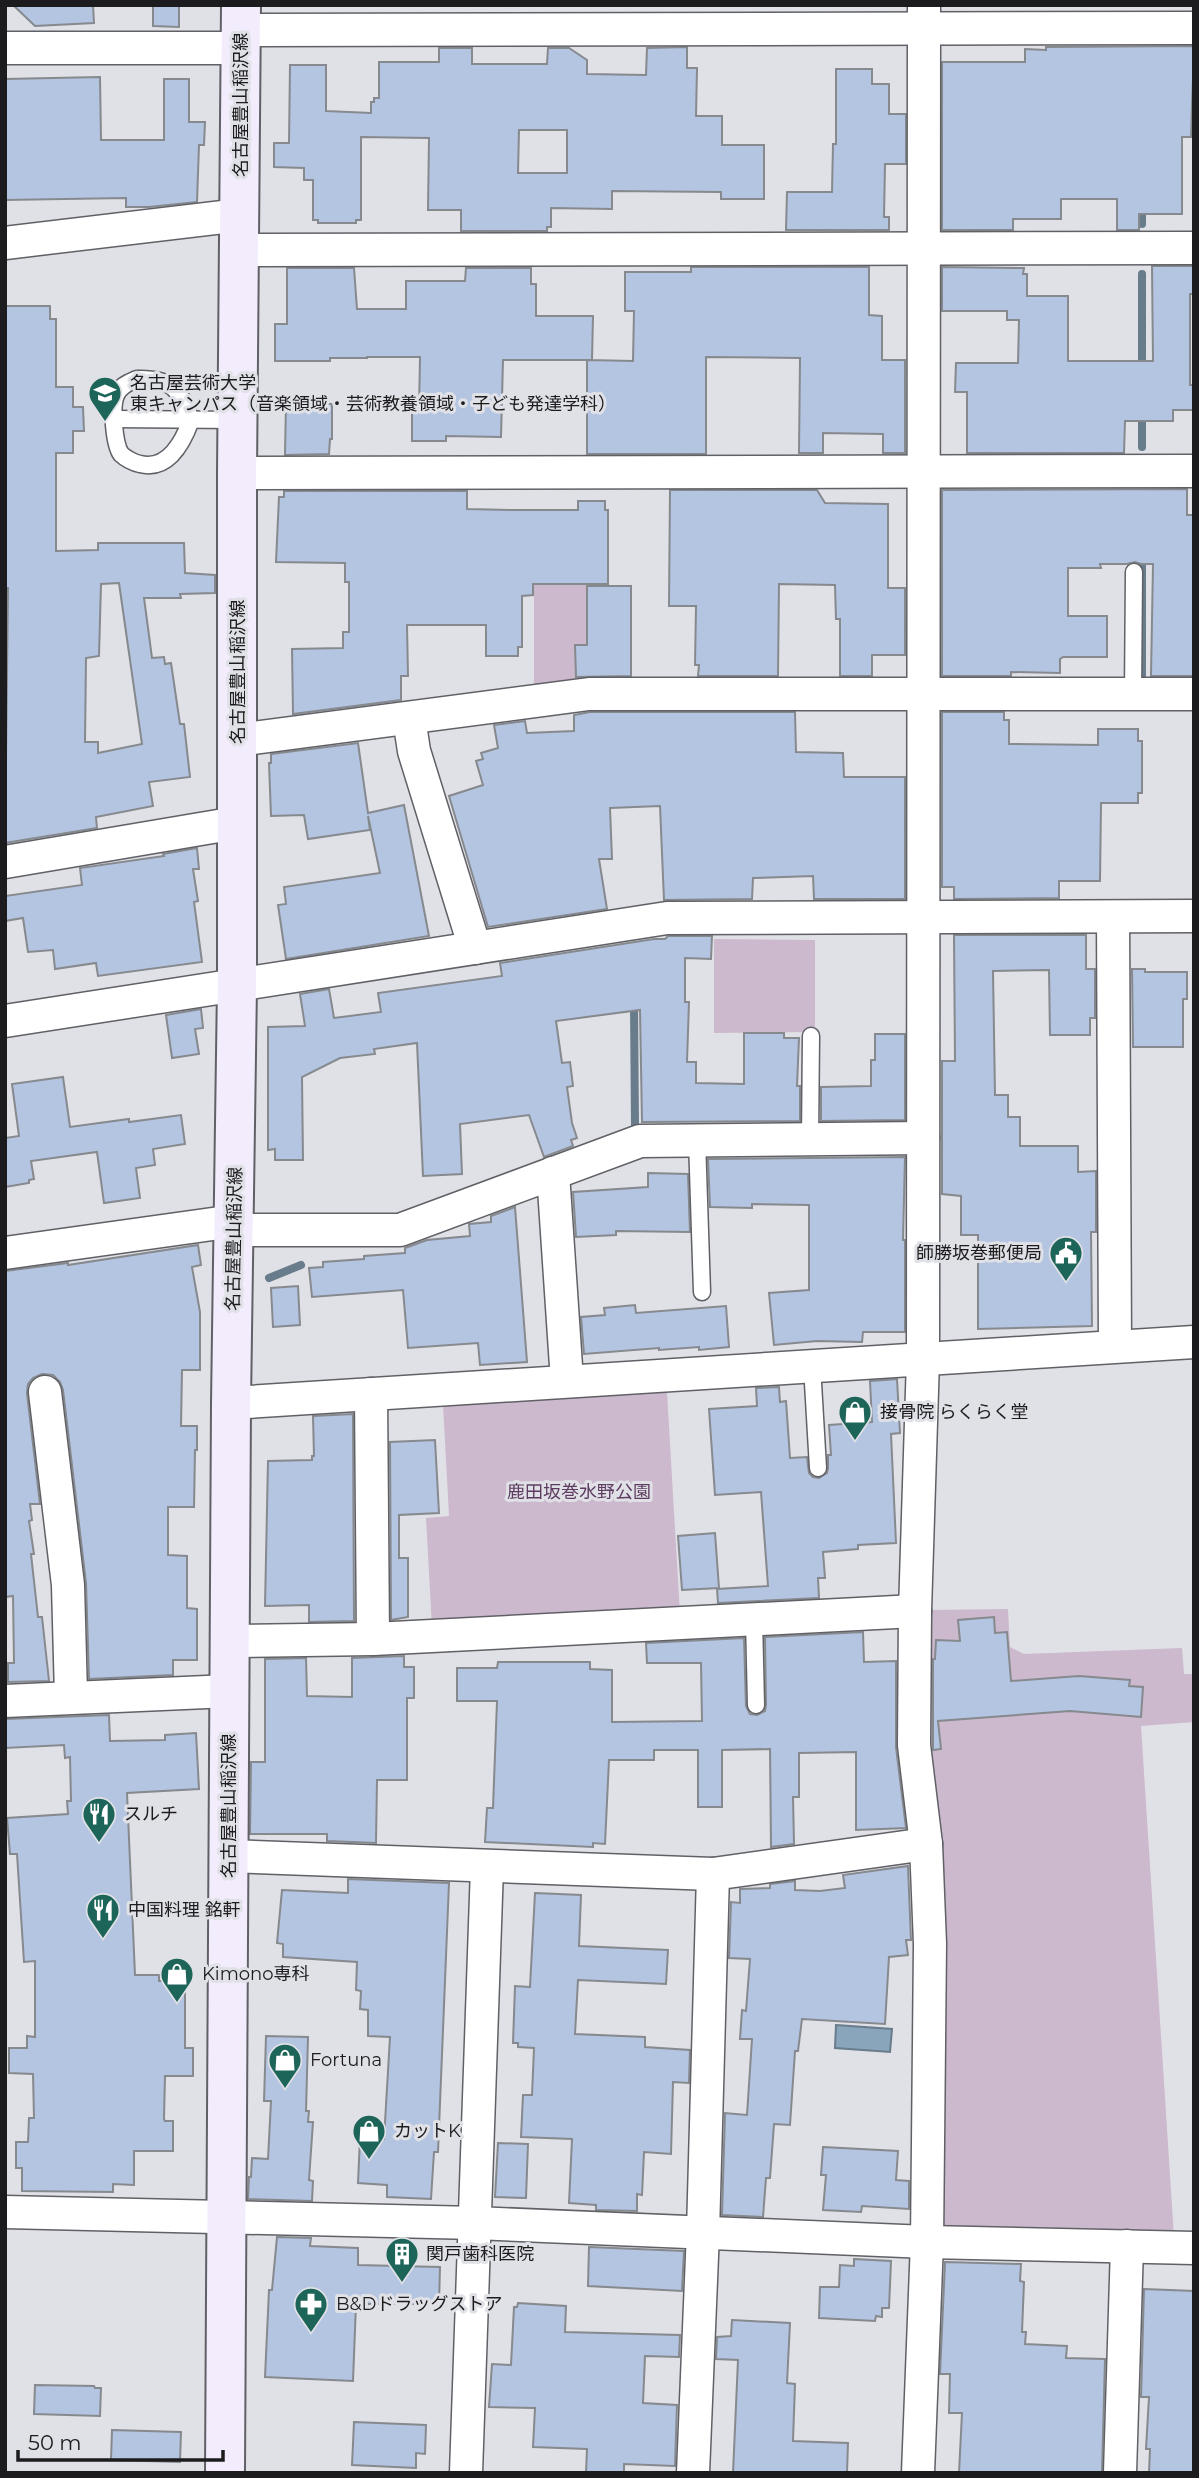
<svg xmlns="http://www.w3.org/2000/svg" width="1199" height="2478" font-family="Montserrat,'Noto Sans JP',sans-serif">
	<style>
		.green { fill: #ccb9cd }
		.water { fill: #89a5bb; stroke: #687c8c; stroke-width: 2 }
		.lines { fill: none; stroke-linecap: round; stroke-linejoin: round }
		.stream { stroke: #687c8c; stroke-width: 8 }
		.building { fill: #b4c5e1; stroke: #86898e; stroke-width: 2; fill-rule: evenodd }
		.service-casing { stroke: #606166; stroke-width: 19 }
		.minor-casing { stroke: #606166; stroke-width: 35 }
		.secondary-casing { stroke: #606166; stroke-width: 42 }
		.service { stroke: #fff; stroke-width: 16 }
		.minor { stroke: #fff; stroke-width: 32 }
		.secondary { stroke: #f2ecfd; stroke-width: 38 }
		.labels { text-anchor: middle; stroke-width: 6; stroke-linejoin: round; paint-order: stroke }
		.street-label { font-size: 18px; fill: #1c1c1e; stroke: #e0e1e6 }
		.poi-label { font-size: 18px; fill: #1c1c1e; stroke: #e0e1e6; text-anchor: start }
		.park-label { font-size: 18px; fill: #5e3c61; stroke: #e0e1e6 }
	</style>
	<rect width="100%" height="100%" fill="#e0e1e6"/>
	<g class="green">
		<path d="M534,585h53v101l-53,6z"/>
		<path d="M714,939l101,1v92l-101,1z"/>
		<path d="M667,1392l13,222 -248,14 -6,-110 23,-2 -6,-111z"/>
		<path d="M1008,1609l2,38 14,7 158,-6 2,26h10v48l-53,4 33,511 -227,-3 -8,-8 -11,-478 1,-138z"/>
	</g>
	<path class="water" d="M836,2025l56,4 -2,23 -55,-4z"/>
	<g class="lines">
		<g class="stream">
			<path d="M1142,206v18"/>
			<path d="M1142,369v-95"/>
			<path d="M1142,447v-34"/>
			<path d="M1142,683v-128"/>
			<path d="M634,1003l1,124"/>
			<path d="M269,1278l32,-13"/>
		</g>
	</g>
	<g class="building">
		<path d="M13,5h80l1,18 -59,3z"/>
		<path d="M153,5h26v22l-26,-1z"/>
		<path d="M1194,46l-3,91h-9v77h-43v16h-22v-31h-56v20h-48v11h-71v-168h83v-13l21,1v-3z"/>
		<path d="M687,47v21h10l-1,48h26v29h42v54h-43v-7l-109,-1v18l-61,-1v19h-4v4h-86v-21h-33l1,-72 -68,-1v83h-5v3h-38v-3h-5v-40h-9v-12l-30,-1v-24h15l1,-78h36v46l45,2v-11h3v-4h5v-36h60v-14h33v16h75l1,-16h21l18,12v14l59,1 1,-27zM519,130h48v43h-49z"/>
		<path d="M836,69h36v15h17v30h17v50h-21l-1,53h5v13h-103l1,-38h45l1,-48h3z"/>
		<path d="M100,77l1,63h63v-61h25v43h16l-1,23h-5l-2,57 -48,5h-23v-9l-121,2v-121z"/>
		<path d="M1152,266h42v28h-4v91h4v25h-21v11h-48l-1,32h-157v-61h-12l1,-29h62l1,-43h-12v-9h-65v-44l82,1 -1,6h4v22h41v65h85z"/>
		<path d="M691,267h178v48l13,1v44h23v93h-22v-19l-60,-1v20h-24l1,-95 -94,-1v97h-119v-94h-84l-2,77 -55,-1v5h-34v-31h7l1,-53h-53v1h-37v3h-55v-37h12v-56h67l3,41h49v-28h59l1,-13h65v16h5v32h57l-1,44h-4l45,1 1,-50h-9v-39h66z"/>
		<path d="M5,306h45v13h6v68h17v20h10l1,24h-11v22h-17v98l42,-1v-7h86l1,30 30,2v18l-35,1 1,4h-37l8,60 12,-1 1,7 6,-1 9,61h4l6,53 -41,5 4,24 -57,11 1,11 -92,15 3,-255h-3zM119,583l23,161 -44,9v-11h-13l1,-84 13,-2 2,-72z"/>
		<path d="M286,403l46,1v35h-2l-1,15 -44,1z"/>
		<path d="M1187,489v26h7v161h-43l2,-112h-12l-6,-2 -8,2h-27l1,4h-33v48h39v41h-44l-3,2v14l-49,-1v4h-69v-186z"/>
		<path d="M670,490h147l8,13 63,1v84h17v67h-33v21h-32v-57h-4l-1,-34 -56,-1 -1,92h-80l1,-11h-4l1,-59h-27z"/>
		<path d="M284,491h183v18l46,1h65v-9h27v9h3v74h-75v11l-11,1v51h-4v9h-32v-31h-79l1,51h-7v24l-108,14 -1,-65 51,-1v-16h6v-50h-4v-19l-69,-1 3,-65h5z"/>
		<path d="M587,586h44v90l-55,1 -1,-32h12z"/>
		<path d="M590,712h205l1,40 47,1 1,24h61v122h-91l-1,-23 -60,2 -1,21 -88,1 -4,-94 -50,2 2,51h-13l8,50 -119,18 -39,-131 34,-11 -7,-24 7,-2 -2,-6 17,-5 -4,-23 31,-4 2,12 47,-2v-16z"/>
		<path d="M942,712h62v8h5v24l89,1v-16h40v12h4v52h-4v10h-37l-1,78h-41v17l-105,1v-12h-12z"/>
		<path d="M358,743l10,70 36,-8 25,131 -143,23 -8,-54 8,-1 -2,-17 96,-14 -12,-57 2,14 -62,9 -4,-24 -33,1 -2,-53h2v-9z"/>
		<path d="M197,848l2,21h-6l5,32 -4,1 8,60 -104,14 -2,-13 -41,6 -2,-19 -25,2 -5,-34 -18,3v-25l77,-11 -2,-17 84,-12 -1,-2z"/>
		<path d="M954,935h132v34h9v49h-5v17h-40l-1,-65 -56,1 2,124h13v22h12v29h58v26l18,-1v61h-5l1,94 -114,3v-94h-17v-39l-19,-2v-133h13z"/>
		<path d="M668,936h44l-1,23 -26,-1v44h4l-2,60h9v21l48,1v-51h40v5h15l-2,48h3v35l-158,1 -2,-112 -84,11 6,42 8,-1 3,24 -6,1 5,36 5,15 -6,2 2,6 -29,11 -15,-42 -69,9 2,50 -39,2 -6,-133 -43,6 1,5 -35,4 -38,19 1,83h-28v-11l-7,1v-123l37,-1 -5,-32 29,-5 5,29 47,-6 -3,-19 124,-17 -2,-13 154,-24h11z"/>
		<path d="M1132,969h13v3h42v27h-4v48h-50z"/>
		<path d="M201,1009l2,19 -8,1 4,25 -27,4 -6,-43z"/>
		<path d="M875,1034h30v86l-84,1v-34l50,-1v-26h4z"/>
		<path d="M63,1077l7,50 59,-8v3l52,-7 4,29 -32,5 2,16 -19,3 4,30 -36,5 -7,-51 -66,9 3,18 -5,1v3l-24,4v-49l14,-2 -7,-52z"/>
		<path d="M905,1157l-2,83h2v92h-42l-1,10 -45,-1 -43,4 -5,-52 40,-3v-85l-57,-1v4l-42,-1 -2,-48z"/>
		<path d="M648,1173l40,1 2,58 -74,-1v4l-40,2 -3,-45 75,-5z"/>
		<path d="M515,1207l12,155 -47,3 -2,-22 -70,5 -5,-58 -91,7 -3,-29 14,-1v-5l41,-3v-3l41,-3v-5l22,-8 43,-4 -1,-12 22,-2v-6z"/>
		<path d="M198,1245l3,20 -9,2 8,45v58h-18l-1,56h16v24h-2l-1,57h-26v48l19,1v52l10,1v51h-24v15l-84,4 -3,-96 -23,-193 -3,-8 -7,-7 -11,-1 -9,4 -5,6 -1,9 13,111h-10l2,16 -3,1 5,33h-3l7,63h4l7,64 -41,1v-19h6l-1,-67 -8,1v-326l63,-8v2z"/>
		<path d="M298,1286l2,39 -27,2 -2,-39z"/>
		<path d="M635,1305l1,8 90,-7 3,41 -30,3v-3l-40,3v-2l-75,6 -3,-37 24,-2 -1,-7z"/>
		<path d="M897,1379l3,54 -9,1 5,109 -38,2v4l-35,3 2,26h-7l1,20 -101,5 -1,-14 51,-3 -7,-94 -46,3 -6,-86 48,-3 -1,-18 23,-1 1,15 6,-1 4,57 17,-1 2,16 4,4 6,1 8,-5 1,-5v-13h3l-2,-30 43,-3 -2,-41z"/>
		<path d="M353,1414l1,207 -45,1v-17l-44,1 3,-145 44,-1v-4h2l-1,-40z"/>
		<path d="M435,1440l4,73 -40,2v43h9v59l-17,3 -1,-178z"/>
		<path d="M715,1533l4,55 -37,2 -4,-54z"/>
		<path d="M994,1617l1,16 12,-1 4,49 68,-5 51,4 -1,6 14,1 -2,30 -71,-6 -132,10 3,28 -8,1v-91h2l1,-19 24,1 -2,-21z"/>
		<path d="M863,1632l1,30 32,-1v86l10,81 -50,2v-78l-57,1v44h-6l1,47 -23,3 -1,-98 -48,1v57h-24v-57h-44v10h-45l-4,84 -12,-1v4l-108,-5 2,-34h6l4,-107h-40v-33h40l1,-6h92v7l22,1v52l90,-1 -1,-58h-54l-1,-20 98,-5 2,68 4,8 7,1 8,-4 1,-6 -1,-68z"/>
		<path d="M404,1656v11h10v31h-7v82h-30l-1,63 -49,-2v-7h-77l1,-72h14v-103l41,-1 1,38 45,1v-39z"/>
		<path d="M109,1715l1,26 55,-1v-5l31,-2 3,56 -72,4 8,182h24v6h26v67h8v28h-28l-1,43 1,2h8v30h-39v34l-21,-1v8l-91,-1v-23h-6v-26h12l1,-24h5l-1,-44 -24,-1v-25h18v-12l8,1v-76l-11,1 -7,-108h-7l-3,-36 61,-4 -1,-13h4l-1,-44 -5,1 -1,-13 -59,3v-29z"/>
		<path d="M908,1866l3,74h-5l2,15 -19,2 -4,67 -83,-5 -4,32h-3l-5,74 -16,-1 -4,54h-4l-3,39 -41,-2 3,-102 22,2 5,-76h-12l2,-29 4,1 4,-52 -21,-1 2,-56 9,1v-14l30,-1v-4l25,-3v9l25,1 25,-3 -2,-13z"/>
		<path d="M348,1879l101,4 -11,269h-4l-3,47 -44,-2v-12l-29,-2 2,-45 24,1 6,-102 -22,-1v-26l-8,-1 1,-18 -5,-1 1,-28 -74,-5v-13l-6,-1 5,-53 66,3z"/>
		<path d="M535,1893l46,2 -2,51 89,4 -2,34 -88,-4 -3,54 70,3v10l45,3 -1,33 -16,-1 -2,72 -27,-2 -2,43 -5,-1v17l-41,-1v-5l-27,-2 3,-64 -51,-2 2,-42h9l2,-47 -16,-1v-4h-5l2,-57 15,1z"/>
		<path d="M266,2036l42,1 -2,74h3l-1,11h5l-4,58 4,1 -1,20 -64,-2 1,-22h2l1,-19 16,1 3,-58h-7z"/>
		<path d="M498,2143l30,1 -2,54 -31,-1z"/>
		<path d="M823,2147l75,4 -2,29 13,1v28l-47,-3 -1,6 -38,-2 3,-35h-5z"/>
		<path d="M277,2237l34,1 -1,8 48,2v17l82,2 -1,37h-83l-3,77 -88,-4 4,-87h3z"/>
		<path d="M589,2247l95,4 -2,40 -94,-5z"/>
		<path d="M854,2259l37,2 -2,47h-7v9l-6,-1 -1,5 -56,-3 1,-31h19l1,-22 14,1z"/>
		<path d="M945,2262l76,2 -1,17 4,1 -2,50h4l-1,12 42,2 -1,12 39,1 -3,114h-143l3,-60h-13l1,-39h-10z"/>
		<path d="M1144,2289l50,2v182h-45l1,-24h-4l3,-52h-8z"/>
		<path d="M518,2303l48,3 -1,26 115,3 -1,22 -34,-1 -2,47 34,2 -2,61 -51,-2v9h-38l1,-24 -54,-2 2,-39 -46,-1 3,-43 19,1 3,-58h3z"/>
		<path d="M732,2320l58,3 -3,60 8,1 -2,57 55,2 -1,30h-114l5,-113 -22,-1 1,-22 14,-1z"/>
		<path d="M35,2385l59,1 1,2h6l-1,28 -66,-2z"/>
		<path d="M354,2422l72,3 -1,29 -9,-1v15l-64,-3z"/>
		<path d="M112,2430l69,2 -1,30 -69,-2z"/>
	</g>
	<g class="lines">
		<defs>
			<g id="service">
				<path d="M137,379c35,-1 42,9 54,41 -8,22 -23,51 -51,44 -6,-1 -15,-6 -19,-10 -7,-10 -10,-48 -5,-59 4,-9 12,-12 21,-16z"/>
				<path d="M114,419l124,1"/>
				<path d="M1133,694l1,-122"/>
				<path d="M810,1139l1,-103"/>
				<path d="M697,1140l5,152"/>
				<path d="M812,1366l6,102"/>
				<path d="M754,1619l2,86"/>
			</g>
			<g id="minor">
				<path d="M241,30l953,-2"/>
				<path d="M5,48h235"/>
				<path d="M5,243l235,-28"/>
				<path d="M240,250l954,-2"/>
				<path d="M237,473l957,-2"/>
				<path d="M409,718l5,33 61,197"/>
				<path d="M238,740l351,-46h605"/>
				<path d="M5,862l231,-39"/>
				<path d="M1113,917l2,429"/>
				<path d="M5,1021l662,-103 527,-2"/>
				<path d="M553,1173l14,208"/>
				<path d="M234,1230h166l240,-89 283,-3"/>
				<path d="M5,1253l229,-32"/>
				<path d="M45,1392l23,193 3,111"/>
				<path d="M371,1394l2,245"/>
				<path d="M231,1403l963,-61"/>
				<path d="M230,1641l143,-2 542,-28"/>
				<path d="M5,1701l224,-10"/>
				<path d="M228,1856l485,18 213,-30"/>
				<path d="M5,2212l470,11 452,19 267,6"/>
				<path d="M466,2473l21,-606"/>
				<path d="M693,2473l10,-241 10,-358"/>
				<path d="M918,2473l9,-231 3,-298 -4,-100 -12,-99 1,-134 8,-252 1,-1354"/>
				<path d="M1120,2473l7,-227"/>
			</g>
			<path id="secondary" d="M225,2473l6,-1070 6,-418v-512l4,-468"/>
		</defs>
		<use href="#service" class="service-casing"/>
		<use href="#minor" class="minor-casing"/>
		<use href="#secondary" class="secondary-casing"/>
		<use href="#service" class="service"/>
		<use href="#minor" class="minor"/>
		<use href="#secondary" class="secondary"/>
	</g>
	<defs>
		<symbol id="university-pin" viewBox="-11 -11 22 30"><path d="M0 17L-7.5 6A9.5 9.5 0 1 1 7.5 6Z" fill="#1e6559" stroke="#e0e1e6"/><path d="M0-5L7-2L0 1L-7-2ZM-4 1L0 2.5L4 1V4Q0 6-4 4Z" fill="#fff"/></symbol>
		<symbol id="civic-pin" viewBox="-11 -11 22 30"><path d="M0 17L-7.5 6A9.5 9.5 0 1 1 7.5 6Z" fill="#1e6559" stroke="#e0e1e6"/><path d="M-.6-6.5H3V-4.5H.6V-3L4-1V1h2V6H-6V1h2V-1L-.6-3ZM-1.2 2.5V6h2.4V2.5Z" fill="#fff"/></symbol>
		<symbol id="shop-pin" viewBox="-11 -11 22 30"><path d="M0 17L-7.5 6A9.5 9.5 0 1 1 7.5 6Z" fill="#1e6559" stroke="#e0e1e6"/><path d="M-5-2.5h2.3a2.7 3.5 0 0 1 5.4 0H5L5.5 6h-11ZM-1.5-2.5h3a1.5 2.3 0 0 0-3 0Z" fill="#fff"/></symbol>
		<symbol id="restaurant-pin" viewBox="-11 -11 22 30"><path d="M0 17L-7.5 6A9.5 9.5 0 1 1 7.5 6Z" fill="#1e6559" stroke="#e0e1e6"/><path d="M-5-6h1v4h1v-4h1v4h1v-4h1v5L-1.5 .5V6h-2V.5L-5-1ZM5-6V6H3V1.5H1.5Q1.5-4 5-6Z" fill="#fff"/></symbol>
		<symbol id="building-pin" viewBox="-11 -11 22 30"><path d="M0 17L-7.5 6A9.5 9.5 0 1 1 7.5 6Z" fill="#1e6559" stroke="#e0e1e6"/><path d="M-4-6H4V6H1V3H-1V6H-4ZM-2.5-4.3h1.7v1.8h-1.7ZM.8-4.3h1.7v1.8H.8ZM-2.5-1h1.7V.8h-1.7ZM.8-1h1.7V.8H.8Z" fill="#fff"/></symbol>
		<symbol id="pharmacy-pin" viewBox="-11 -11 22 30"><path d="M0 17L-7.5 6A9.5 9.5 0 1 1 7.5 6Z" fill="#1e6559" stroke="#e0e1e6"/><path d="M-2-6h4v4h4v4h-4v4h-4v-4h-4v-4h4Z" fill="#fff"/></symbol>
	</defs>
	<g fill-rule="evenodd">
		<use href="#university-pin" x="86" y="374" width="38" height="52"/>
		<use href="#civic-pin" x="1047" y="1234" width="38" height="52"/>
		<use href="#shop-pin" x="836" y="1393" width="38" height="52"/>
		<use href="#restaurant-pin" x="80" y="1795" width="38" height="52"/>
		<use href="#restaurant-pin" x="84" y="1891" width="38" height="52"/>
		<use href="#shop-pin" x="158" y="1955" width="38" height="52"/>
		<use href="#shop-pin" x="266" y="2041" width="38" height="52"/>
		<use href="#shop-pin" x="350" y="2112" width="38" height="52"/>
		<use href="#building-pin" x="383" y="2235" width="38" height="52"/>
		<use href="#pharmacy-pin" x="292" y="2285" width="38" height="52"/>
	</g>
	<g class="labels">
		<g class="street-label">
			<text transform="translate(241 105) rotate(-90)" y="6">名古屋豊山稲沢線</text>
			<text transform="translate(238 672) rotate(-90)" y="6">名古屋豊山稲沢線</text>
			<text transform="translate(234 1239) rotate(-89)" y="6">名古屋豊山稲沢線</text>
			<text transform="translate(229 1806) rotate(-90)" y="6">名古屋豊山稲沢線</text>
		</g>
		<g class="poi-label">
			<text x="130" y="389">名古屋芸術大学<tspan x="130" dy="21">東キャンパス（音楽領域・芸術教養領域・子ども発達学科）</tspan></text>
			<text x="1042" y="1259" text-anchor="end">師勝坂巻郵便局</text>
			<text x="880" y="1418">接骨院 らくらく堂</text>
			<text x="124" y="1820">スルチ</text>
			<text x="128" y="1916">中国料理 銘軒</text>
			<text x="202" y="1980">Kimono専科</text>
			<text x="310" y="2066">Fortuna</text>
			<text x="394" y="2137">カットK</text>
			<text x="426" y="2260">関戸歯科医院</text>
			<text x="336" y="2310">B&amp;Dドラッグストア</text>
		</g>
		<g class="park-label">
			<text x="579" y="1498">鹿田坂巻水野公園</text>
		</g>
	</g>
	<rect width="1199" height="2478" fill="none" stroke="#1c1c1e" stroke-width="14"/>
	<path d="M18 2450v10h205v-10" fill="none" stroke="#1c1c1e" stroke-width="3.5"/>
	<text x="28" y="2450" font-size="21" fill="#1c1c1e" stroke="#e0e1e6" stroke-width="5" paint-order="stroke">50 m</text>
</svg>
